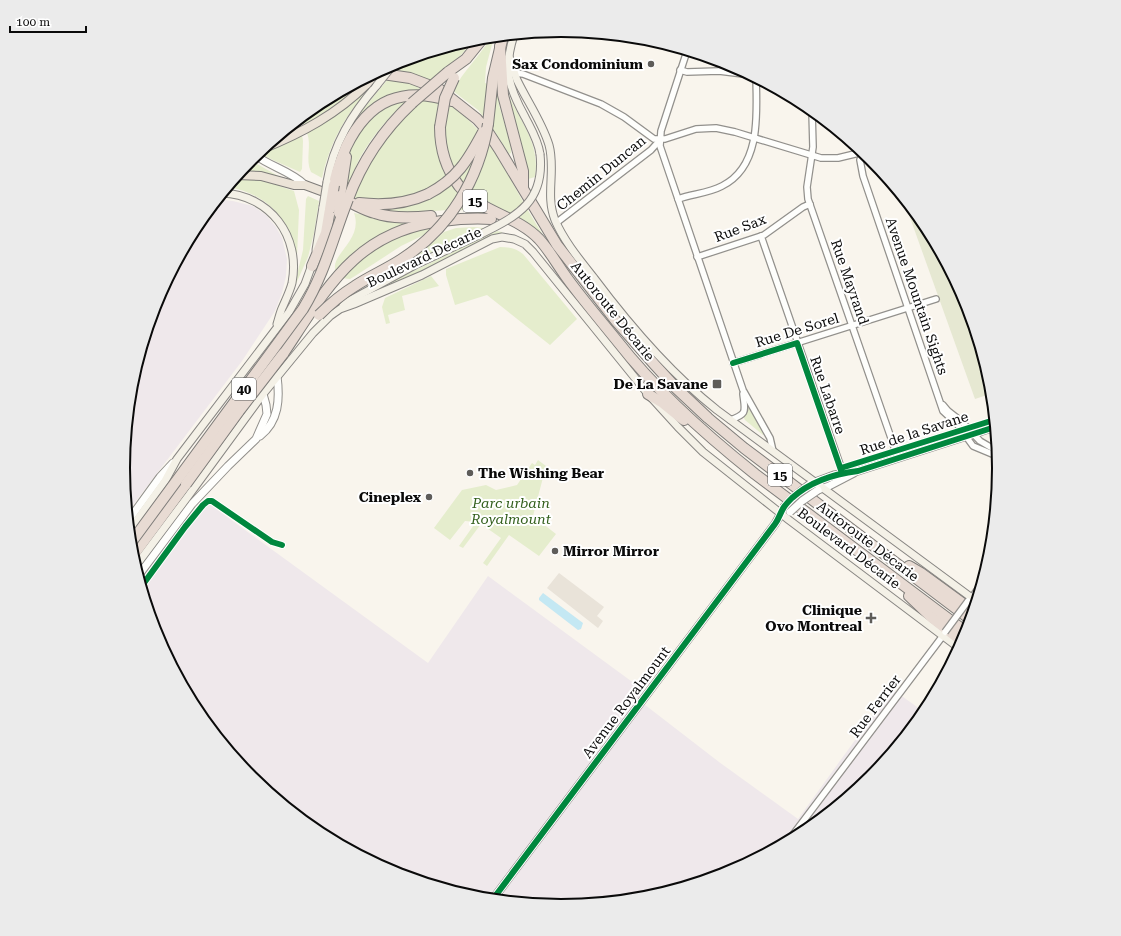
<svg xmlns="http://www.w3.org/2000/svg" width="1121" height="936" font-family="'Roboto Serif',serif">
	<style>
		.industrial { fill: #efe8eb }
		.green { fill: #e5edcd }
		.cemetery { fill: #e6e8d2 }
		.plaza { fill: #e9e3d9 }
		.water { fill: #c4e8f3 }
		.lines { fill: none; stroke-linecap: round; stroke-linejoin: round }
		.minor-casing { stroke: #92908c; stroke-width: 8 }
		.tertiary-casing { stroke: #92908c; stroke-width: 9 }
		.secondary-casing { stroke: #888683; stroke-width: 9 }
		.primary-casing { stroke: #7f7d7a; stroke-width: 10 }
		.motorway-casing { stroke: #7f7d7a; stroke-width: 12 }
		.minor { stroke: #fefefc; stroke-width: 5.5 }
		.tertiary { stroke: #fefefc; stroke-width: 7 }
		.secondary { stroke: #f4f1e7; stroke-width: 7 }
		.primary { stroke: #ebe3d7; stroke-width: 8 }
		.motorway { stroke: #e8dbd3; stroke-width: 10 }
		.minor-bridge-casing { stroke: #92908c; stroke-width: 8; stroke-linecap: butt }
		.tertiary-bridge-casing { stroke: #92908c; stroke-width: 9; stroke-linecap: butt }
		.secondary-bridge-casing { stroke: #888683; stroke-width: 9; stroke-linecap: butt }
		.primary-bridge-casing { stroke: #7f7d7a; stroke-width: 10; stroke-linecap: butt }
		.motorway-bridge-casing { stroke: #7f7d7a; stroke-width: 12; stroke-linecap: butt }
		.minor-bridge { stroke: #fefefc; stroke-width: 5.5 }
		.tertiary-bridge { stroke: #fefefc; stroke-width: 7 }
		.secondary-bridge { stroke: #f4f1e7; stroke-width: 7 }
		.primary-bridge { stroke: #ebe3d7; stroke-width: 8 }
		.motorway-bridge { stroke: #e8dbd3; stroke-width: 10 }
		.cycleway-casing { stroke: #fff; stroke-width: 8 }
		.cycleway { stroke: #00873e; stroke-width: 6 }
		.poi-dot { fill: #5e5c59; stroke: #fff; stroke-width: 1.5 }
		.labels { text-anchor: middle; stroke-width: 4; stroke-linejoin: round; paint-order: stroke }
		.shield { fill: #fff; stroke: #545454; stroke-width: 1 }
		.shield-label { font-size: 13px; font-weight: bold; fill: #0a0a0a }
		.poi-label { font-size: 14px; font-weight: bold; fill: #0a0a0a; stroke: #fff; text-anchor: end }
		.street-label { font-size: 14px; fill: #0a0a0a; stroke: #fff }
		.park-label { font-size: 14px; font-style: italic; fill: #325f1c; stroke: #fff }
		.rim { fill: none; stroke: #0a0a0a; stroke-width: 2 }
	</style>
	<rect width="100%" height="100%" fill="#f9f5ed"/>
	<g class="industrial">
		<path d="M217,199l16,2 20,5 13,9 10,12 6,11 5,21 -1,17 -4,17 -7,18 -33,50 -115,152 -4,-45 8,-86 25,-82 40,-76z"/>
		<path d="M208,503l220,160 60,-87 158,116 -6,9 79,61 79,57 94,-130 32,23 -54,66 -66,54 -76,41 -82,25 -86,8 -85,-8 -82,-25 -76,-41 -66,-54 -55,-67 -40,-76 -17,-54 22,-29z"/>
	</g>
	<g class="green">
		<path d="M491,37h3l-8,30 -1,16 13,5 1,17 12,41v7l-2,1 -15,-24 -16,-20 -25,-19c10,-20 27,-35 38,-54z"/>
		<path d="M475,39l-14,16 -30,26 -37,-10 8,-10z"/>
		<path d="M365,78h3l-35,31 -29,17 -4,-8c9,-7 18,-16 29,-21 9,-3 13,1 21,-6l-3,-3z"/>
		<path d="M388,79l27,5 5,5 -44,14 -15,11 -1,-1z"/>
		<path d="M369,85h3c-26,30 -41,54 -50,93l-11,-6c-6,-12 1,-27 -4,-39z"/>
		<path d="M505,86c11,32 36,54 30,91l-7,2 -11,-40z"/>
		<path d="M426,98l12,5c-4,29 -3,46 9,73 -7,5 -15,12 -23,16 -22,11 -47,9 -71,6 17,-40 38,-74 73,-100z"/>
		<path d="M407,100c-18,17 -34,35 -46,56 -6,11 -11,26 -17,37 2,-15 3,-33 8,-47 8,-24 31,-41 55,-46z"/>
		<path d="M448,104c31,20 46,46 64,78 10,18 20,36 31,53l-2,2 -71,-44 -11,-12 -12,-24 -3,-26z"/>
		<path d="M296,121l3,8 -26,11z"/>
		<path d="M302,135l1,6 -1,28 -2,3 -25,-11 -16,-8z"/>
		<path d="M250,160l30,17 -28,-6h-11z"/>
		<path d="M234,179h27l18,5v2l15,5 5,19 -2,46h-2c-6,-39 -29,-63 -68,-69z"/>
		<path d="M452,184l7,9 -11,17c-23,2 -45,4 -67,0l-1,-2 61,-16z"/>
		<path d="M308,196l11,5 -5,32 -6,24 -17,38h-1l7,-20 6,-25 3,-51z"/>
		<path d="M467,200l17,11 -2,2 -22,-3z"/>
		<path d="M354,213l26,5 27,2 1,4 -22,8 -50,40c-8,-17 28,-31 18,-59z"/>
		<path d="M436,224l-8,9 -27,13 -46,30 -5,3 -9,-1 15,-17 31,-21z"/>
		<path d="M474,227l10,1 -76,38 -21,8 30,-19 27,-23 12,-4z"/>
		<path d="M497,231l5,1v2l-16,4 -62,33 -38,16 -1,-2 14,-7z"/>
		<path d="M500,247c9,0 16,1 23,7l54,65 -27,26 -63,-50 -32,10 -9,-30v-6z"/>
		<path d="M431,276l8,10 -37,10 3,14 -17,5 2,8 -4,1 -4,-17 3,-9z"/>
		<path d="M748,408h1l15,26 -1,1 -18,-15 -1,-2z"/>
		<path d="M538,460l8,6 -13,50 23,18 -17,22 -30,-21 -22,31 -4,-3 18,-25 -20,-14 -18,24 -4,-2 17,-24 -11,-1 -15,19 -16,-12 28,-38 24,-5 10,5 21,-5 15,-22 3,2z"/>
	</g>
	<path class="cemetery" d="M903,198l22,27 40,76 25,82 2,15 -2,-4 -15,5z"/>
	<path class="plaza" d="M559,573l45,34 -7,9 6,5 -5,7 -51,-40z"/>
	<path class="water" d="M543,593l40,30 -2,6 -3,1 -39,-30v-2z"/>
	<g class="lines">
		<defs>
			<g id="minor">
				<path d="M687,51l-26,80 -1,15 83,244 27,48 3,13"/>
				<path d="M680,70l7,2 32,-1 32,4"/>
				<path d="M514,73l9,1 78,30 23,13 30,22h11l31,-10 20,-1 19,4 86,26h17l25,-6"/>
				<path d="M812,111l1,36 -6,40 1,12 90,259"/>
				<path d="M863,152l-3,8 3,16 80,235 14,13 16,22 24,10"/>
				<path d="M678,199c14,-5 31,-6 44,-13 39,-19 35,-72 34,-108"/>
				<path d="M556,223l95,-73 9,-10"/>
				<path d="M761,236l83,240"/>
				<path d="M697,257l67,-22 39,-28 7,-3"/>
				<path d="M733,363l203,-64"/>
				<path d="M943,405l5,6 14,11 18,19 17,10"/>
				<path d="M730,420c18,-6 15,-9 13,-26"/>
				<path d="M970,600l10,-14"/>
				<path d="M789,840l156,-207"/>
			</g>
			<g id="tertiary">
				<path d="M255,155c16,12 36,16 50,30"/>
				<path d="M260,436c19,-15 20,-37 17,-60"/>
				<path d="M810,484l24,-9 24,-4 137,-44"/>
				<path d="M818,490l11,-4 25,-13"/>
				<path d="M128,521l32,-44 13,-14"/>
				<path d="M138,576l54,-72 36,-38 28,-27 11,-25 -1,-9 -3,-11"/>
				<path d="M493,899l282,-375 8,-14"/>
			</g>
			<g id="secondary">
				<path d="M514,35c-11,34 -6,51 11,82 6,12 13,23 15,37"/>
				<path d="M509,57c3,7 5,15 8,23 10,21 25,42 32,65 7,25 -4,50 6,75 9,21 24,39 39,58 36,48 76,95 123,132l259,191"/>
				<path d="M327,182c6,-38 25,-68 50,-97"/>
				<path d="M222,193c48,2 79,43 70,90 -2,8 -6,16 -9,23 -3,6 -4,12 -6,18"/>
				<path d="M316,250l7,-43"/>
				<path d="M343,306l4,-4 68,-37 66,-31"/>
				<path d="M129,531l36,-50 12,-22 112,-147 16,-28 8,-22"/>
				<path d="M135,567l54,-72 74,-101 50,-61 17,-17 10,-7 14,-5 68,-29 70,-36 10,-2 12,2 11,5 8,8 115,142 30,33 25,25 86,68 170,128"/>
			</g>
			<g id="primary">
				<path d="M262,149c40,-16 75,-35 105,-65"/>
				<path d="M237,175l24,1 33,9h11l27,10"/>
			</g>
			<g id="motorway">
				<path d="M500,46l3,49 20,76v16"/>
				<path d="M448,72l18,-13 17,-21"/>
				<path d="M376,73l34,5 29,11 38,30 9,10 13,20 58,96 59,76 38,43 22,24 32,30 36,30 226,171"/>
				<path d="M488,124l5,-46 10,-42"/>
				<path d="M440,127c0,21 6,42 19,59 22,27 57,29 80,53 11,12 19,27 28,39 16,22 34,43 51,64 39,50 88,93 137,132l211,158"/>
				<path d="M334,185c2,-14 7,-25 12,-38 23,-48 57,-61 106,-46"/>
				<path d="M340,196l6,-39"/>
				<path d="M348,199c14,-38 34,-68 64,-96"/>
				<path d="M349,202c9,4 17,9 26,11 18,6 37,5 56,3"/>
				<path d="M359,203c25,3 47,1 69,-9"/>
				<path d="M312,266l14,-33 4,-24"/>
				<path d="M283,354c44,-66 73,-123 159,-133 16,-2 33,-3 49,-2"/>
				<path d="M648,394l15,9 21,17"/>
				<path d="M132,557l54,-73"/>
				<path d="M909,566l12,7 52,38"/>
				<path d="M909,596l22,21 31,24"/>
			</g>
		</defs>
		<use href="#minor" class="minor-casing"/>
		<use href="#tertiary" class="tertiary-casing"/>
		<use href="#secondary" class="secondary-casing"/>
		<use href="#primary" class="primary-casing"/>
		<use href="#motorway" class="motorway-casing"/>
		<use href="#minor" class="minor"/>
		<use href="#tertiary" class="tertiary"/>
		<use href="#secondary" class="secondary"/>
		<use href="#primary" class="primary"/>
		<use href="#motorway" class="motorway"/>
		<defs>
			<path id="minor-bridge" d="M945,632l23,-31"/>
			<g id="tertiary-bridge">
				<path d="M783,508l13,-13 14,-11"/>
				<path d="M790,512l12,-11 16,-11"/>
			</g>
			<g id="secondary-bridge">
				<path d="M377,85l16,-20"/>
				<path d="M323,207l4,-25"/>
				<path d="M481,234c37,-18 64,-33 59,-80"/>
			</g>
			<path id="primary-bridge" d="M367,84l10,-12"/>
			<g id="motorway-bridge">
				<path d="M412,103l36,-31"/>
				<path d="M440,127l5,-29 9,-20"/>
				<path d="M428,194c29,-15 40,-34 55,-62"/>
				<path d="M330,209l4,-24"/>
				<path d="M339,213l1,-17"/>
				<path d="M319,315c11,-11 23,-21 36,-29 15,-10 32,-17 47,-27 48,-31 77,-80 86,-135"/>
				<path d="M186,484l53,-73 44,-57"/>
				<path d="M130,544l173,-235c22,-36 30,-72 45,-110"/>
			</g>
		</defs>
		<use href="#minor-bridge" class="minor-bridge-casing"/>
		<use href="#tertiary-bridge" class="tertiary-bridge-casing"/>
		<use href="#secondary-bridge" class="secondary-bridge-casing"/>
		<use href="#primary-bridge" class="primary-bridge-casing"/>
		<use href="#motorway-bridge" class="motorway-bridge-casing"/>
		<use href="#minor-bridge" class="minor-bridge"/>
		<use href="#tertiary-bridge" class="tertiary-bridge"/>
		<use href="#secondary-bridge" class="secondary-bridge"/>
		<use href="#primary-bridge" class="primary-bridge"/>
		<use href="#motorway-bridge" class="motorway-bridge"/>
		<defs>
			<g id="cycleway">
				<path d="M733,363l64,-20 45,130"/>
				<path d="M841,468l153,-48"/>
				<path d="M141,587l44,-60 18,-22 5,-4h4l60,41 10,3"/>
				<path d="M493,899l282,-375c4,-5 5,-11 9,-17 2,-3 5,-6 8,-9 19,-17 41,-24 66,-27l137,-44"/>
			</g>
		</defs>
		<use href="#cycleway" class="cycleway-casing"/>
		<use href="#cycleway" class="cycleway"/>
	</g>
	<g class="poi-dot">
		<circle cx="651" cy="64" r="4"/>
		<rect x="712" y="379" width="10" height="10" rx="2"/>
		<circle cx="470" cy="473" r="4"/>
		<circle cx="429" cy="497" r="4"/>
		<circle cx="555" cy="551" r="4"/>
		<path d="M869 612h4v4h4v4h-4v4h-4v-4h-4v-4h4z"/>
	</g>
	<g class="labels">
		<g class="shield">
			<rect x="463" y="190" width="24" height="22" rx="3"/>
			<rect x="232" y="378" width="24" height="22" rx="3"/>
			<rect x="768" y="464" width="24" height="22" rx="3"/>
		</g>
		<g class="shield-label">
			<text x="475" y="206">15</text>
			<text x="244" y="394">40</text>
			<text x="780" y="480">15</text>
		</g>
		<g class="poi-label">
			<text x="643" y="69">Sax Condominium</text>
			<text x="708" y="389">De La Savane</text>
			<text x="478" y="478" text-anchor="start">The Wishing Bear</text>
			<text x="421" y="502">Cineplex</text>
			<text x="563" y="556" text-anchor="start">Mirror Mirror</text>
			<text x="862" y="615">Clinique<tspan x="862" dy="16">Ovo Montreal</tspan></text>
		</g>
		<g class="street-label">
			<text transform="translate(601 173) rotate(-39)" y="5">Chemin Duncan</text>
			<text transform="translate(740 228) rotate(-21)" y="5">Rue Sax</text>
			<text transform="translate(424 257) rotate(-25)" y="5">Boulevard Décarie</text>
			<text transform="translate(850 282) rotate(71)" y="5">Rue Mayrand</text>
			<text transform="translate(917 296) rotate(71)" y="5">Avenue Mountain Sights</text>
			<text transform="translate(613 311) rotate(51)" y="5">Autoroute Décarie</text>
			<text transform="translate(797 330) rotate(-17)" y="5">Rue De Sorel</text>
			<text transform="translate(828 395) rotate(71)" y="5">Rue Labarre</text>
			<text transform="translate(914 433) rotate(-18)" y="5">Rue de la Savane</text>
			<text transform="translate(868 541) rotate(37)" y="5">Autoroute Décarie</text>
			<text transform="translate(849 548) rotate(37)" y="5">Boulevard Décarie</text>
			<text transform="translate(626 702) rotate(-53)" y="5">Avenue Royalmount</text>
			<text transform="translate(875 706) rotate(-53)" y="5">Rue Ferrier</text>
		</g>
		<g class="park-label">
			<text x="511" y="508">Parc urbain<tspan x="511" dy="16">Royalmount</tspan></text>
		</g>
	</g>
	<path d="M0 0H1121V936H0ZM130 468a431 431 0 1 1 862 0a431 431 0 1 1-862 0Z" fill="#ebebeb" fill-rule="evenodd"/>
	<path class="rim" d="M130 468a431 431 0 1 1 862 0a431 431 0 1 1-862 0Z"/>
	<path d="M10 26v6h76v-6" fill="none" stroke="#0a0a0a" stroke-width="2"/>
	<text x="16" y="26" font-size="12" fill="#0a0a0a" stroke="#ffffff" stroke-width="3" paint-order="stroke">100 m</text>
</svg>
